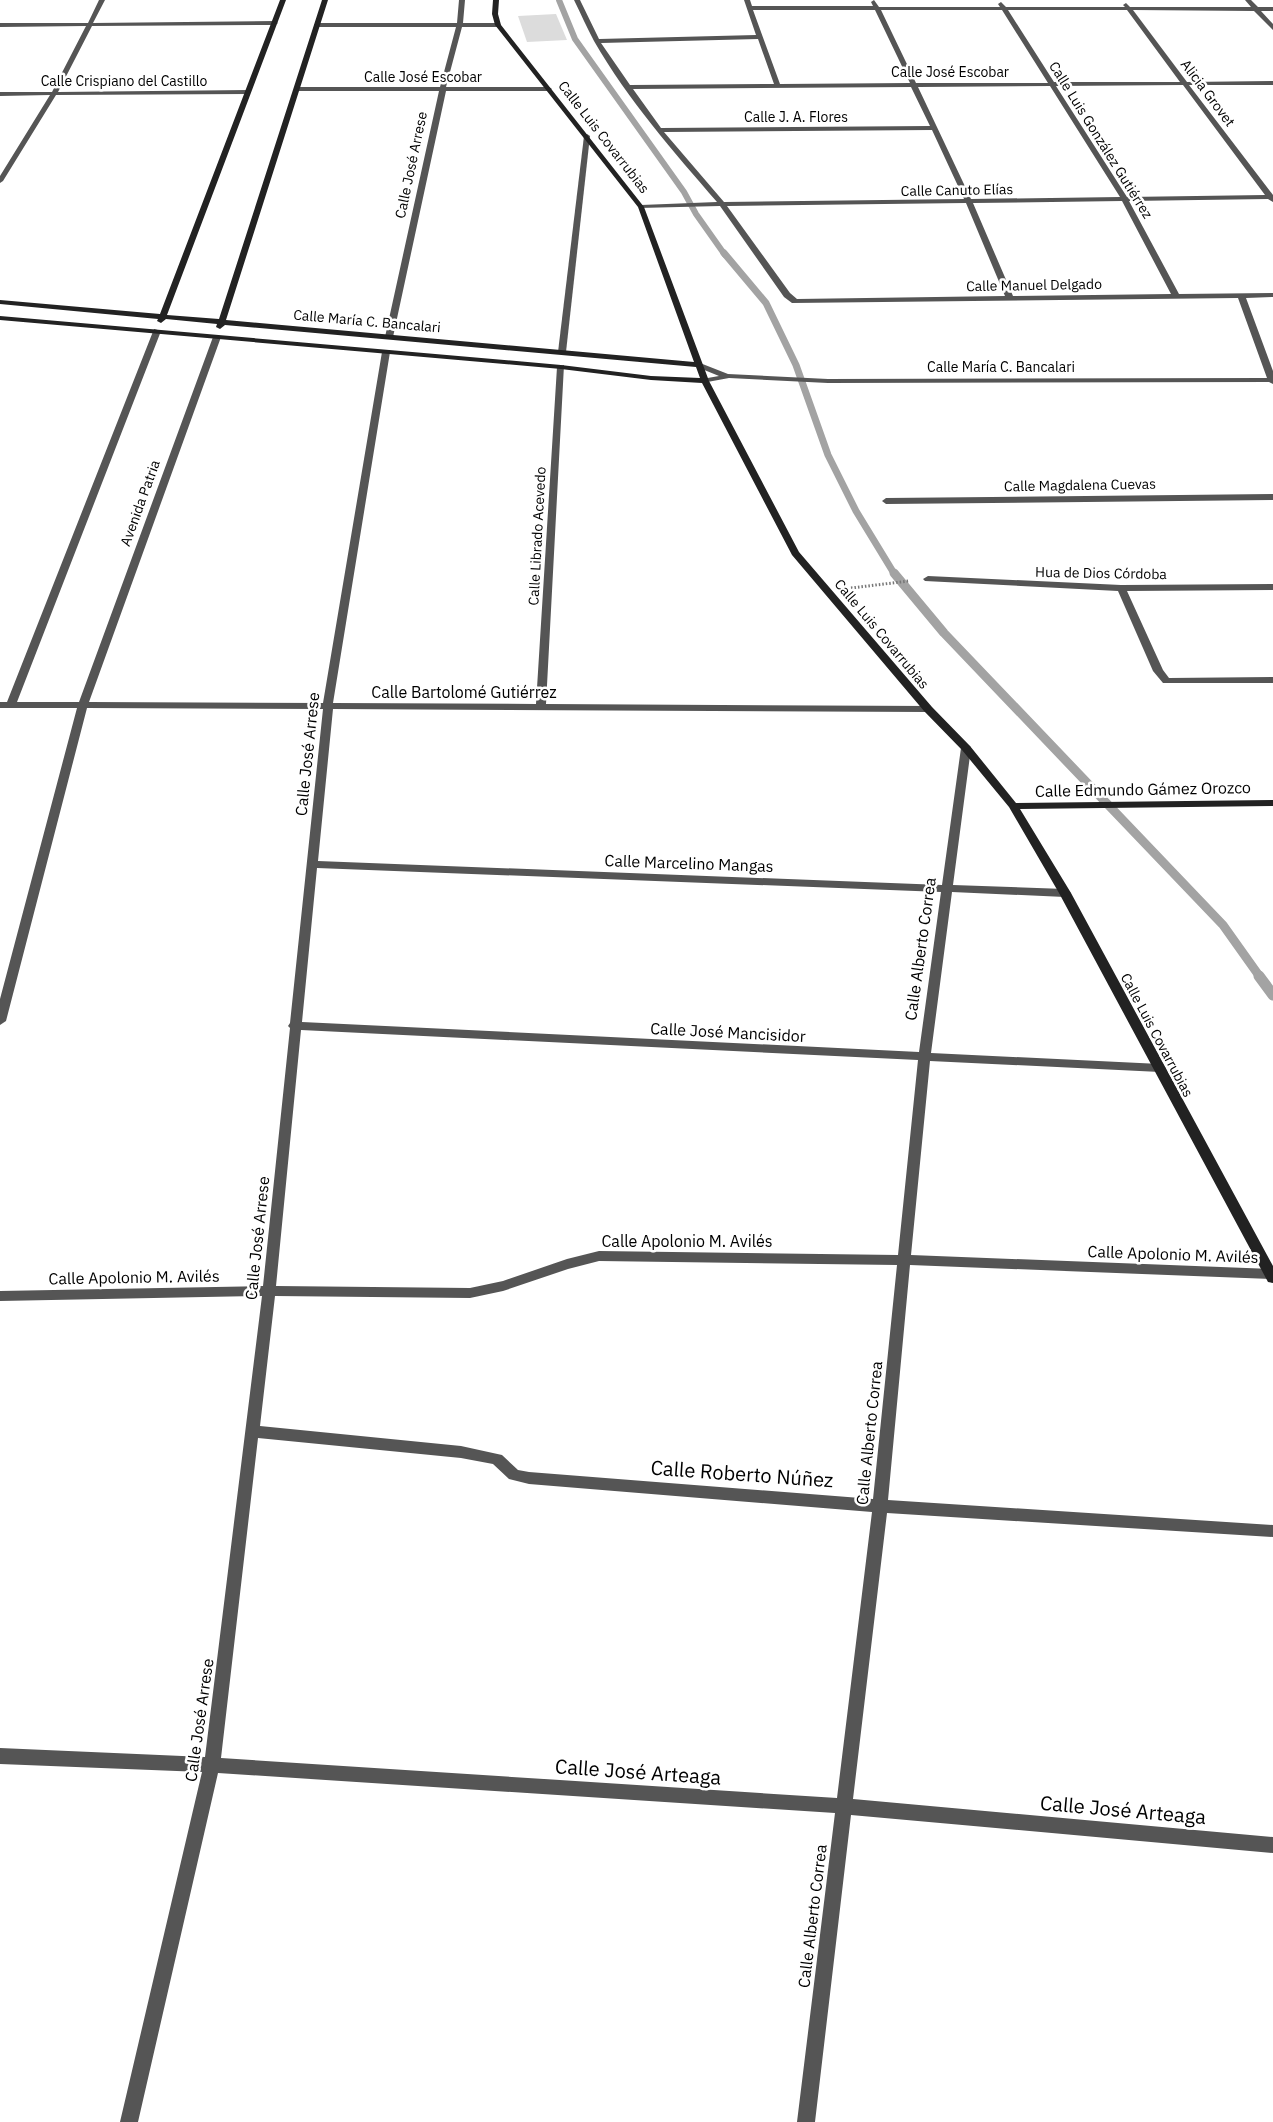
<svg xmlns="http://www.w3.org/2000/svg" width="1273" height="2122" font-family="'IBM Plex Sans',sans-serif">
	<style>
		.green { fill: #dcdcdc }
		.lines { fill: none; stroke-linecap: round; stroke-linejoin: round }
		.stream-far3 { stroke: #a3a3a3; stroke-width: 6 }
		.stream-far2 { stroke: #a3a3a3; stroke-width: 7 }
		.stream-far1 { stroke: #a3a3a3; stroke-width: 9 }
		.stream { stroke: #a3a3a3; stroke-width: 11 }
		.path { stroke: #777; stroke-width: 3; stroke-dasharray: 1.5 2; stroke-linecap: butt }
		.street { fill: #555; fill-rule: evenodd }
		.secondary { fill: #222; fill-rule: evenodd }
		.labels { text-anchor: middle; stroke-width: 5; stroke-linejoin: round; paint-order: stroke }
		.far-street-label { font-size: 14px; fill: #000; stroke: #fff }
		.street-label { font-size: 16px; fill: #000; stroke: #fff }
		.near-street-label { font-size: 20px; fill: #000; stroke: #fff }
	</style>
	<rect width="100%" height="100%" fill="#fff"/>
	<path class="green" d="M556,14l11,26 -40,2 -9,-26z"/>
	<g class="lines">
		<path class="stream-far3" d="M559,0l16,39 109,153 12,22 29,41"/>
		<path class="stream-far2" d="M724,253l42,50 30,62 32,90 28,56 39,64"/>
		<path class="stream-far1" d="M894,573l50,60 279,292 37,52"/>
		<path class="stream" d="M1259,976l14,19"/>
		<path class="path" d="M851,588l58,-7"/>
		<g class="street">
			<path d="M99,0h6l-12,23 182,-2 3,2 -3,2 -183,1 -34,66 190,-2 3,2 -3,2 -192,1 -53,86 -3,2v-7l50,-81 -50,1v-4h52l34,-66 -86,1v-4h88z"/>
			<path d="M459,0h6l-2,23h35l3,2 -3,2h-36l-16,60h103l3,2 -3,2h-103l-53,246 -4,2 -4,-2 54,-246h-142l-3,-2 3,-2h143l16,-60h-139l-3,-2 3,-2h140z"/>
			<path d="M574,0h6l19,39 157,-4 -12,-35h6l2,6h121l-2,-4 3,-2 5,7h121l-2,-3 3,-2 5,5h119l-2,-2 3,-2 4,4h121l-6,-7h6l7,7h15v4h-12l12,13v6l-19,-19 -121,-1 54,72 86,-1v4h-84l84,110v7l-5,-3 -139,2 50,93 94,-1v4l-27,1 27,73v13l-4,-2 -441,1 -99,-5 -27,5v-4l17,-3 -22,-9v-4h3l28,11 100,5 439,-1 -29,-80 -446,5 -8,-6 -64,-91 -81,2v-2l2,-1 76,-3c-44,-51 -89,-102 -123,-161 -7,-13 -13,-27 -20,-41zM753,10h122l35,73 -130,1zM881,10h121l46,73h-132zM1008,10h119l53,72h-126zM758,39l16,45 -144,1 -29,-42zM1183,85l82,110 -138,2 -71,-111zM1050,86l70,111 -149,2 -53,-112zM911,87l19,39 -269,2 -28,-39zM932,130l32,69 -240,3 -60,-70zM1122,201l49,93 -158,2 -40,-93zM966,203l39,93 -208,3 -7,-6 -63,-87z"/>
			<path d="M587,134l3,2 -24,216 -4,2 -4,-2 26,-216z"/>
			<path d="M154,329l7,2 -144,371h62l134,-365 4,-2 4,2 -132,365 234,1 59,-351 4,-2 4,2 -57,351 203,1 21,-337 7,-2 -18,339 382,2 5,3 -5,3 -595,-3 -15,152 624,24 19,-137 5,-3 4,1 1,2 -18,137 112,4 6,4 -6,4 -113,-5 -21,161 229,11 6,4 -6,4 -230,-11 -19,194 362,14v10h-2l-361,-14 -22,235 385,25v12l-386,-24 -34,286 420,38v16l-422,-38 -36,307h-18l38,-309 -617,-40 -80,349h-18l82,-350 -202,-8v-16l205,9 57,-461 -262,5v-10l263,-5 27,-258 -2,-2 2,-3 33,-314 -236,-1 -81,313 -6,4v-26l77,-291h-77v-6h7zM317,868l624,24 -22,160 -617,-30zM301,1030l617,30 -20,195 -299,-4 -32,8 -64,22 -33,7 -194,-2zM599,1261l298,4 -24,234 -344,-27 -11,-2 -16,-15 -41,-9 -201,-20 15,-130 195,2 33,-7 65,-22zM258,1438l203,20 32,6 16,15 20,5 343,28 -35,286 -616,-40z"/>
			<path d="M1273,494v6l-387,4 -4,-3 4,-3z"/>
			<path d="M928,576l193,9 152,-1v6l-146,1 36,79 6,8 104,-1v6h-110l-10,-12 -35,-80 -193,-10 -2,-2z"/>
		</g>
		<path class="secondary" d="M280,0h6l-119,315 52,4 103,-319h6l-102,320 468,42 -56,-155 -143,-182 -3,-11 1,-14h6l-1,14 3,11 143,182 65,174 90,171 133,155 38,39 46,57 257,-3v6l-253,3 51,84 202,373v17l-5,-1 -209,-389 -50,-86 -47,-57 -38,-39 -132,-156 -90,-172 -51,-3 -90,-11 -561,-49v-4l561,49 90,11 49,2 -4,-11 -471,-42 -5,4 -4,-2 1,-3 -51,-5 -5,4 -4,-2 1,-2 -158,-15v-4l160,14z"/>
	</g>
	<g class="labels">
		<g class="far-street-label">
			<text x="950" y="77">Calle José Escobar</text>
			<text x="423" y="82">Calle José Escobar</text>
			<text x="124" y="86">Calle Crispiano del Castillo</text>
			<text transform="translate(1208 93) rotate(53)" y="5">Alicia Grovet</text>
			<text x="796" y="122">Calle J. A. Flores</text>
			<text transform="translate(604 137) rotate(52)" y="5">Calle Luis Covarrubias</text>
			<text transform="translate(1101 140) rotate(58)" y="5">Calle Luis González Gutiérrez</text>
			<text transform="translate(411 165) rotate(-78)" y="5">Calle José Arrese</text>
			<text transform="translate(957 190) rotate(-1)" y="5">Calle Canuto Elías</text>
			<text transform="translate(1034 285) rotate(-1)" y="5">Calle Manuel Delgado</text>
			<text transform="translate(367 321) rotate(5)" y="5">Calle María C. Bancalari</text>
			<text x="1001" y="372">Calle María C. Bancalari</text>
			<text transform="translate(1080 485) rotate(-1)" y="5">Calle Magdalena Cuevas</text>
			<text transform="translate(140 503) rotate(-70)" y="5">Avenida Patria</text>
			<text transform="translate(537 536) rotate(-87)" y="5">Calle Librado Acevedo</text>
			<text transform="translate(1101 573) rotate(1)" y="5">Hua de Dios Córdoba</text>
			<text transform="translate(882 634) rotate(50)" y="5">Calle Luis Covarrubias</text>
			<text transform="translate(1157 1035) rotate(62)" y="5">Calle Luis Covarrubias</text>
		</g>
		<g class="street-label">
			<text x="464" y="698">Calle Bartolomé Gutiérrez</text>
			<text transform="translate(307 754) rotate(-84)" y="6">Calle José Arrese</text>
			<text transform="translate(1143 789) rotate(-1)" y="6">Calle Edmundo Gámez Orozco</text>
			<text transform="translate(689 863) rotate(2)" y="6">Calle Marcelino Mangas</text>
			<text transform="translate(920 949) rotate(-82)" y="6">Calle Alberto Correa</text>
			<text transform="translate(728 1032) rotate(3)" y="6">Calle José Mancisidor</text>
			<text transform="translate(257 1238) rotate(-84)" y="6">Calle José Arrese</text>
			<text x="687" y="1247">Calle Apolonio M. Avilés</text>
			<text transform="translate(1173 1254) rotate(2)" y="6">Calle Apolonio M. Avilés</text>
			<text transform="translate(134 1277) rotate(-1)" y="6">Calle Apolonio M. Avilés</text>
			<text transform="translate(869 1433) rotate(-84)" y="6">Calle Alberto Correa</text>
			<text transform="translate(199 1720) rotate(-82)" y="6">Calle José Arrese</text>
			<text transform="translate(812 1916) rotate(-83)" y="6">Calle Alberto Correa</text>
		</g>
		<g class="near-street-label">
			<text transform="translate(742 1474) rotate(4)" y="7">Calle Roberto Núñez</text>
			<text transform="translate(638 1772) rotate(4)" y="7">Calle José Arteaga</text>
			<text transform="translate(1123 1810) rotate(5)" y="7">Calle José Arteaga</text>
		</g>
	</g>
</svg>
